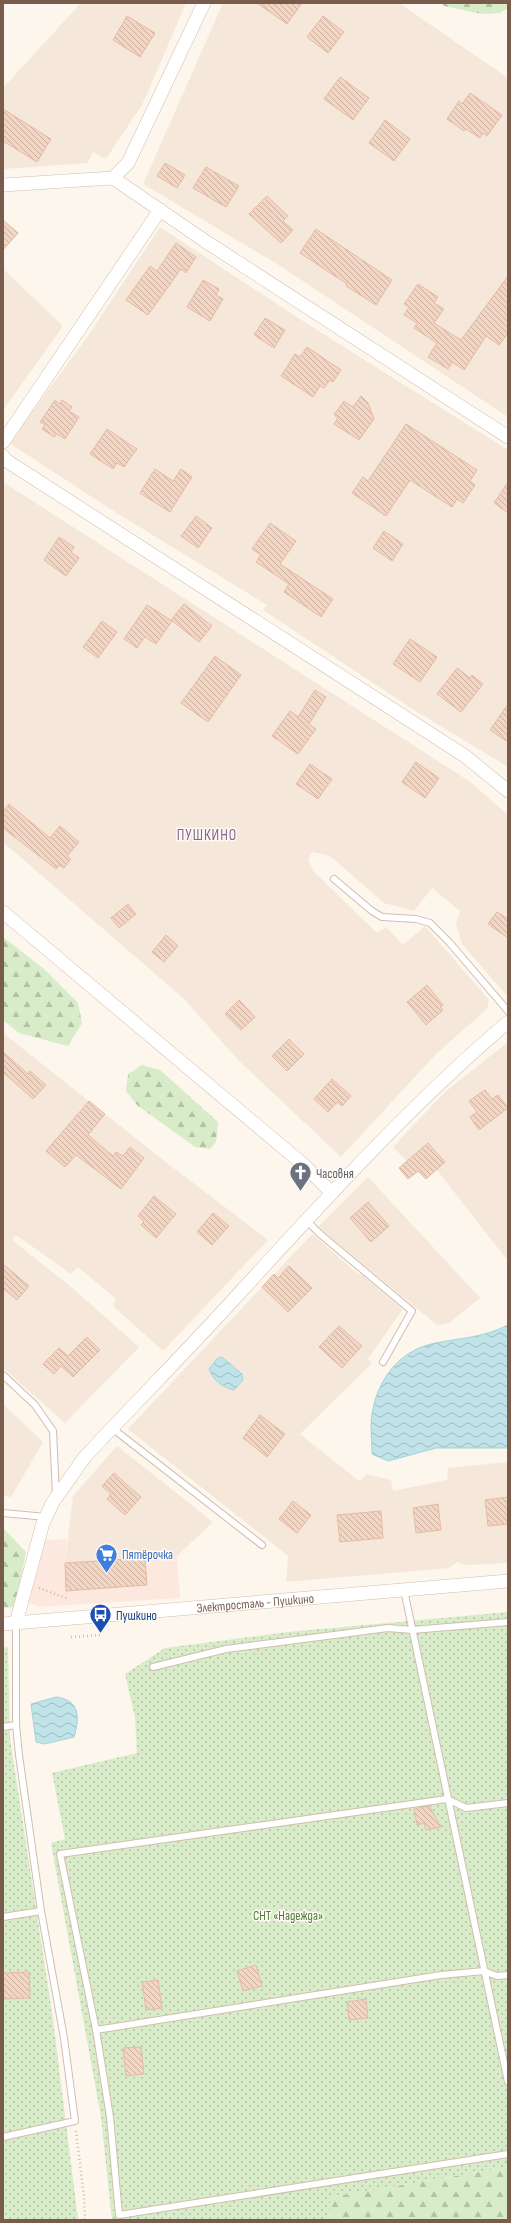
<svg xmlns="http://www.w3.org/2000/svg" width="511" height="2223" font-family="'Sofia Sans Condensed',sans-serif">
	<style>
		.residential { fill: #f5e8da }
		.commercial { fill: #fde8e0 }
		.forest { fill: url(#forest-firs) }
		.garden { fill: url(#garden-dots) }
		.water { fill: url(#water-waves); stroke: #a5d3da }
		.building { fill: url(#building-back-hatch); stroke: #e6bba3 }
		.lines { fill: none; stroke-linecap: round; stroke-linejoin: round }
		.service-casing { stroke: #d1beb0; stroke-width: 8 }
		.minor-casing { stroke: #d1beb0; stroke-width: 14 }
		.path { stroke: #d9b8a5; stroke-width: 2.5; stroke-dasharray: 1 3; stroke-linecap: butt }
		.service { stroke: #fff; stroke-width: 6 }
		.minor { stroke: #fff; stroke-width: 13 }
		.labels { text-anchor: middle; stroke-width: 3; stroke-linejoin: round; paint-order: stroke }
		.worship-label { font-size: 13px; fill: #5b616d; stroke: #fffaf3; text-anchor: start }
		.shop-label { font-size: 13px; fill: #366cbe; stroke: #fffaf3; text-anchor: start }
		.street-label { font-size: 13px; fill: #7a5c4d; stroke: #fffaf3 }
		.transit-label { font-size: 13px; fill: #164399; stroke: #fffaf3; text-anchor: start }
		.park-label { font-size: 13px; fill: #537a41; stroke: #fffaf3 }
		.quarter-label { font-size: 15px; letter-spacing: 1px; fill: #846695; stroke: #fffaf3 }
	</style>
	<defs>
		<pattern id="forest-firs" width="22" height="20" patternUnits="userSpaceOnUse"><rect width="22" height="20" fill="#d8ecc9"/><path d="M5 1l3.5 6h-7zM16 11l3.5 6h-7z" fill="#b4c2a5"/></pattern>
		<pattern id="garden-dots" width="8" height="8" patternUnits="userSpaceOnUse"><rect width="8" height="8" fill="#d8ecc9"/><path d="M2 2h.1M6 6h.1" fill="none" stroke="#b4c2a5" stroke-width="1.8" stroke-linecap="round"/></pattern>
		<pattern id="water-waves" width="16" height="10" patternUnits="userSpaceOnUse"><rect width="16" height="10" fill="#bfe3e8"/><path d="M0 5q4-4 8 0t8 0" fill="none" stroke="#a0bbbe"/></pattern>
		<pattern id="building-back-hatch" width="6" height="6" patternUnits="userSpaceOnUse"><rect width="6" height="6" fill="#f3d5c3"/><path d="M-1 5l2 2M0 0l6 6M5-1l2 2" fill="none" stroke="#cab0a1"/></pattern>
	</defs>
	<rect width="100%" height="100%" fill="#fdf6ec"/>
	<g class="residential">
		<path d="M81,3h105l-43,100 -37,56 -13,-7 -6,11 -84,6v-81z"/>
		<path d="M223,3h176l109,75v339l-231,-153 -134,-80z"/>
		<path d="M160,227l149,98 199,125v317l-97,-59 -148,-98 4,-5 -152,-93 -106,-69 79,-107z"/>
		<path d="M3,269l60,57 -60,84z"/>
		<path d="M3,482l466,299 39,34 -1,181 -45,-52 -6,-20 4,-13 -28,-23 -18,23 -30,-8 -54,-47 -18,-4 -4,7 6,13 63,61 9,-6 17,18 22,-19 64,74 -2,9 -51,45 -95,103 -102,-96 -55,-62 -181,-157z"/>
		<path d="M3,1033l164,130 101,77 -105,111 -50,-45 3,-7 -38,-32 -7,7 -55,-39 -4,5 58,46 69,61 -74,76 -62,-55z"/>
		<path d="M508,1042v219l-71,-91 -11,9 -8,-8 -10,8 -9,-11 8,-7 -14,-14 52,-55z"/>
		<path d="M368,1177l112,121 -31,25 -12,2 -119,-98z"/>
		<path d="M312,1234l45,39 5,2 38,32 2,3 -34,49 4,4 -72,71 59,47 8,-7 24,6 2,11 54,-11 1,-12 60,-6v101l-41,2 -10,-3 -8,6 -163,14 2,-26 -160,-127z"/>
		<path d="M3,1404l40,38 -32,55 -8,-1z"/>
		<path d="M117,1446l96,76 -36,34 -112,7 8,-67z"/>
	</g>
	<path class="commercial" d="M67,1539l-2,24 112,-7 3,42 -142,9 -12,-7 19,-60z"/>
	<g class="forest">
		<path d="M441,3h67v5c-16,13 -45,1 -64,-2z"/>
		<path d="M3,937l41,32 34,34 4,20 -14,23 -49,-13 -16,-13z"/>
		<path d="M142,1065l18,5 58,52 -2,20 -6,7 -15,-2 -58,-42 -11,-14 2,-17z"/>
		<path d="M3,1528l23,24 -11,55 -12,1z"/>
		<path d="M508,2167v53h-179l2,-23z"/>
	</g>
	<g class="garden">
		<path d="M508,1612v555l-177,30 -2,23h-217l-11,-103 -50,-274 14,-4 -13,-66 85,-20 -2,-36 -10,-43 40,-26 123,-16z"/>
		<path d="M8,1647l2,92 42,273 26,207 -4,1h-71v-572z"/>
	</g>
	<g class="water">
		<path d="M508,1325v123h-72l-48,13 -16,-7c0,-13 -2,-28 0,-40 5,-33 26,-62 59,-70 27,-6 52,-6 77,-19z"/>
		<path d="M222,1357l20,17 1,6 -9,10c-11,-2 -21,-10 -25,-21l8,-10z"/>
		<path d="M56,1697c24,3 24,20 18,40l-29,7 -9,-2 -5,-38z"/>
	</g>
	<g class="building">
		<path d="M257,3h45l-15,21z"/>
		<path d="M127,16l28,17 -15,24 -27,-17z"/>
		<path d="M323,16l21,16 -16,21 -21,-16z"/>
		<path d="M340,77l29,21 -16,22 -29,-21z"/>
		<path d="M470,93l32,22 -15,21 -4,-3 -3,5 -14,-9 -2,2 -17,-12 12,-18 3,3z"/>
		<path d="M3,109l48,30 -14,23 -34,-21z"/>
		<path d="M385,120l25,19 -16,22 -25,-18z"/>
		<path d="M165,163l20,12 -8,13 -20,-12z"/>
		<path d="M206,167l33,19 -13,21 -33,-19z"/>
		<path d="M267,196l21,20 -5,5 10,9 -12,13 -32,-29z"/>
		<path d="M3,220l15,13 -15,17z"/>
		<path d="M316,229l76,51 -16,25 -30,-19 1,-2 -47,-31z"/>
		<path d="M176,243l20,14 -10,16 -5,-4 -33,46 -22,-15 24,-34 7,5z"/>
		<path d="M508,276v57l-9,12 -13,-9 -22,34 -12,-8 -4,7 -20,-12 9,-14 -23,-15 3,-5 -13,-8 5,-8 -5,-3 14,-20 20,13 -4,6 10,6 -10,14 27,17z"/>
		<path d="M203,280l16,9 -3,6 7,4 -13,22 -23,-14z"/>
		<path d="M265,318l20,12 -11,18 -20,-13z"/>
		<path d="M307,347l34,23 -8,12 -3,-2 -6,8 -4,-2 -7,11 -32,-21 14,-22 5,3z"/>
		<path d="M361,396l7,7 6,16 -15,21 -25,-16 4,-6 -4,-3 10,-14 9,6z"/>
		<path d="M55,400l5,4 2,-4 10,7 -3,4 10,6 -14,22 -8,-5 -3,3 -12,-8 3,-4 -5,-3z"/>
		<path d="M406,424l71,46 -7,11 5,4 -12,18 -6,-4 -5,8 -42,-27 -24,36 -34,-23 11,-16 5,4z"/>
		<path d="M107,429l30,20 -13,18 -7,-4 -4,6 -23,-15z"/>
		<path d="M155,469l18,12 8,-12 11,8 -22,35 -30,-19z"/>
		<path d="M508,482v31l-14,-10z"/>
		<path d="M196,516l16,12 -14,20 -17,-12z"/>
		<path d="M270,523l26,18 -16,23 53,35 -12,18 -37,-25 5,-8 -33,-22 5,-7 -9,-6z"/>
		<path d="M384,531l19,13 -11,17 -19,-13z"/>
		<path d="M59,537l15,10 -3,5 8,6 -13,18 -22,-16z"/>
		<path d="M184,604l28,22 -13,16 -28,-22z"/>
		<path d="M147,605l25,16 -16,23 -11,-7 -8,11 -13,-9z"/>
		<path d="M102,621l15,11 -19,26 -15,-11z"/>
		<path d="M410,639l27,18 -17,25 -27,-18z"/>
		<path d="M215,656l26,19 -33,47 -27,-19z"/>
		<path d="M457,668l13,10 2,-3 11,9 -22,28 -24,-18z"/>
		<path d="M315,690l11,7 -17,27 7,5 -18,25 -26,-18 18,-25 8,6z"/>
		<path d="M508,704v38l-18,-12z"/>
		<path d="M416,762l23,16 -14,20 -23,-16z"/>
		<path d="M310,764l22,15 -14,20 -22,-15z"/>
		<path d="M9,804l41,34 10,-12 19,16 -12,14 4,3 -7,9 -5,-3 -3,4 -53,-41v-16z"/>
		<path d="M128,904l8,10 -17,14 -8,-10z"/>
		<path d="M497,912l11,7v19l-20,-14z"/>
		<path d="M166,935l12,11 -14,16 -12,-10z"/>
		<path d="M427,985l16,20 -3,2 3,3 -17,15 -19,-23z"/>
		<path d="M239,1000l16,17 -14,13 -16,-16z"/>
		<path d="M289,1039l15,15 -17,17 -15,-15z"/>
		<path d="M3,1052l25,22 2,-3 16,14 -13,14 -30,-27z"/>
		<path d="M332,1079l19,17 -9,10 -5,-4 -9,10 -14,-13z"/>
		<path d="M485,1090l7,9 6,-4 10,13 -29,22 -9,-13 7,-5 -8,-11z"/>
		<path d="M89,1101l16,13 -17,21 25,21 3,-4 7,4 7,-9 14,11 -23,31 -45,-34 -11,12 -19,-16z"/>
		<path d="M428,1143l17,19 -19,17 -8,-8 -10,8 -9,-11z"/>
		<path d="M154,1196l22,18 -20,24 -15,-13 3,-3 -6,-6z"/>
		<path d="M368,1202l21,24 -18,16 -21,-24z"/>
		<path d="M213,1213l16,13 -17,19 -15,-13z"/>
		<path d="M3,1264l26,22 -12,14 -14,-12z"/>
		<path d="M289,1266l23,22 -24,24 -26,-25 12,-13 4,4z"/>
		<path d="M339,1326l23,20 -20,22 -23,-21z"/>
		<path d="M87,1337l13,13 -27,27 -12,-11 -7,8 -11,-10 16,-16 9,8z"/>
		<path d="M260,1415l25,19 -18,23 -24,-19z"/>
		<path d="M114,1473l27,24 -16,18 -18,-16 4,-5 -9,-8z"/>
		<path d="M508,1497v27l-20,2 -3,-26z"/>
		<path d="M293,1501l18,14 -14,18 -18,-14z"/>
		<path d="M438,1504l3,26 -25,3 -3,-25z"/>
		<path d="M381,1511l2,27 -43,4 -3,-27z"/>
		<path d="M145,1558l2,27 -81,6 -1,-28z"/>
		<path d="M429,1806l12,21 -15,3 -2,-7 -7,2 -3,-16z"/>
		<path d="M256,1965l6,21 -19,5 -6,-20z"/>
		<path d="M29,1972l1,26 -26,1 -1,-26z"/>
		<path d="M158,1980l4,28 -16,2 -4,-28z"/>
		<path d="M366,1999l2,19 -19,2 -2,-18z"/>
		<path d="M141,2047l3,27 -18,2 -3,-28z"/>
	</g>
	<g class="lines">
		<defs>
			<g id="service">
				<path d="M334,879l38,32 10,6 34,2 14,4 19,19 59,69"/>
				<path d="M306,1220l14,14 92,77 -29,51"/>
				<path d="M3,1375l32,30 18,26 3,65"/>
				<path d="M112,1428l150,117"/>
				<path d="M3,1513l43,4"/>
				<path d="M404,1590l104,492"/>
				<path d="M153,1667l73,-18 162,-21 24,2 96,-8"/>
				<path d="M3,1727l13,-2"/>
				<path d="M508,1803l-42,5 -19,-9 -387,55 36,176 14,87 9,98 389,-61"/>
				<path d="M3,1917l38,-6"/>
				<path d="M96,2030l345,-55 43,-4 13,5 11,-1"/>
				<path d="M3,2137l72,-16 -11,-83 -23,-127 -22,-156 -3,-30v-102"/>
			</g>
			<g id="minor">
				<path d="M113,178l92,63 303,196"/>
				<path d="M3,185l110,-7 15,-15 76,-160"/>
				<path d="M3,442l157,-232"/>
				<path d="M3,456l4,5 458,295 43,35"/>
				<path d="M3,912l302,254 27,27"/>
				<path d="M16,1623l27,-100 10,-21 31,-44c50,-54 102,-106 151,-160 88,-96 174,-192 273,-276"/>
				<path id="s1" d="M3,1624l505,-43"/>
			</g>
		</defs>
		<use href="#service" class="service-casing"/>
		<use href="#minor" class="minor-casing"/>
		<g class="path">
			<path d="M39,1588l30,11"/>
			<path d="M71,1637l29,-2"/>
			<path d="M76,2131l8,66 1,23"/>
		</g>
		<use href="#service" class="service"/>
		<use href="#minor" class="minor"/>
	</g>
	<defs>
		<symbol id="church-pin" viewBox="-11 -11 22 30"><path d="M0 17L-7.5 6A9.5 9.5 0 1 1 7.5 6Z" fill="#6b7280" stroke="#fffaf3"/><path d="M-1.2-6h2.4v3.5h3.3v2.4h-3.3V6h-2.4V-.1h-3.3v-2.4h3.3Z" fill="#fff"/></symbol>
		<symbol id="supermarket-pin" viewBox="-11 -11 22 30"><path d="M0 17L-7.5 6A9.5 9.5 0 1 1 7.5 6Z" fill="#3f7fe0" stroke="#fffaf3"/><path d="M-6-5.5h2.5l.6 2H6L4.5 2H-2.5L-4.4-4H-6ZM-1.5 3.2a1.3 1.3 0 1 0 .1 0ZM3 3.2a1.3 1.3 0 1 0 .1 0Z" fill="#fff"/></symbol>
		<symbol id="bus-pin" viewBox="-11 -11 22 30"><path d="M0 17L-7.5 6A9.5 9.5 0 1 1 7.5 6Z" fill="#1a4fb4" stroke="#fffaf3"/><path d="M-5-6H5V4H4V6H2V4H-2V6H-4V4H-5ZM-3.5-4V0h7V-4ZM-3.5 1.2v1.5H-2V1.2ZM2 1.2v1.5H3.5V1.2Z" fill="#fff"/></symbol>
	</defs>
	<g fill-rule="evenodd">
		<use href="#church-pin" x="288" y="1160" width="25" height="34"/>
		<use href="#supermarket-pin" x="94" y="1542" width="25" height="34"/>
		<use href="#bus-pin" x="88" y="1602" width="25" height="34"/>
	</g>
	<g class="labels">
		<g class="worship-label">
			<text x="316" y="1178">Часовня</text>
		</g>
		<g class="shop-label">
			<text x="122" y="1559">Пятёрочка</text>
		</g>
		<g class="street-label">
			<text dy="5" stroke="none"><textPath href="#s1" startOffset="253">Электросталь - Пушкино</textPath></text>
		</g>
		<g class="transit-label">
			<text x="116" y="1620">Пушкино</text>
		</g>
		<g class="park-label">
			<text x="288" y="1920">СНТ «Надежда»</text>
		</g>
		<g class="quarter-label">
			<text x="207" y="840">ПУШКИНО</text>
		</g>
	</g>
	<rect width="511" height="2223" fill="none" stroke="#7a5c4d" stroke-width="8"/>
</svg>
